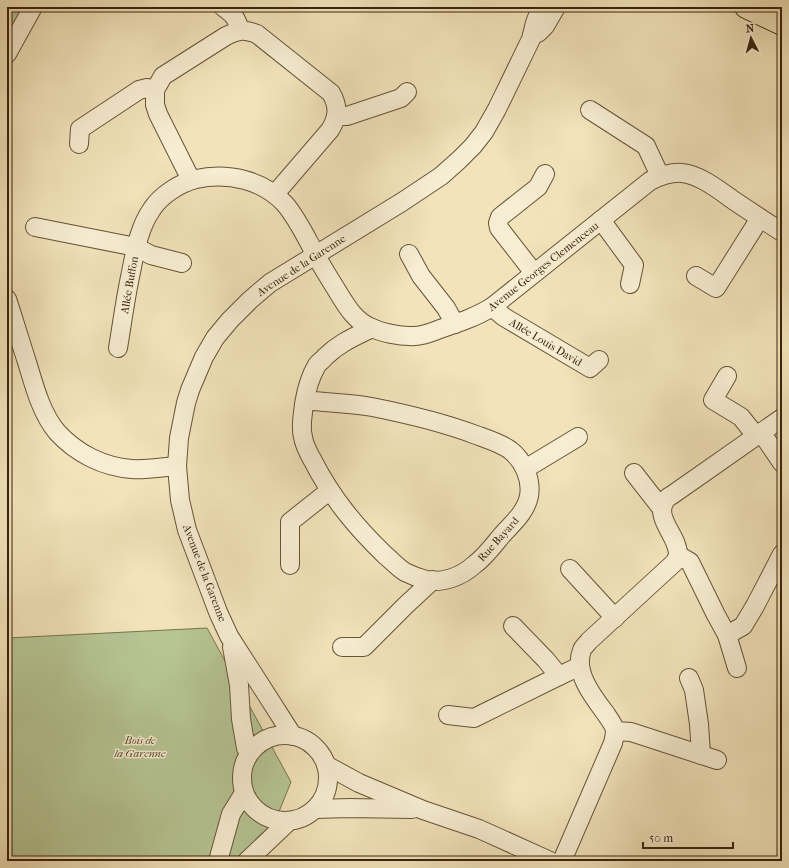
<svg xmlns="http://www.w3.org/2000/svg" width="789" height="868" font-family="'IM FELL French Canon',serif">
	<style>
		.green { fill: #b6c594; stroke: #777450 }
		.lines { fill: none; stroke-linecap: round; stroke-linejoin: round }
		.minor-casing { stroke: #665338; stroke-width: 20 }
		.major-casing { stroke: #38230d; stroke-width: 24 }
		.minor { stroke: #f7edd2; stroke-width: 18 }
		.major { stroke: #f2e3ba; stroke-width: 22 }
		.labels { text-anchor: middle; stroke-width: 3; stroke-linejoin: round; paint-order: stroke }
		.street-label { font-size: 11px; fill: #38230d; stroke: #f7edd2 }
		.park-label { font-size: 11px; font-style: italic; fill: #584c2f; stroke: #f7edd2 }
	</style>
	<rect width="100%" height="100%" fill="#f2e3ba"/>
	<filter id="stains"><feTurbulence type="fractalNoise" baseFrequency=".005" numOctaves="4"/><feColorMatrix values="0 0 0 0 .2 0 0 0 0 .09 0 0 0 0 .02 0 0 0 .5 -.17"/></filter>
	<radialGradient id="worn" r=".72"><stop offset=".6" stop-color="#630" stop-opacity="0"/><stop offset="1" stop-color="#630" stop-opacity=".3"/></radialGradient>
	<g class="green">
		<path d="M7,7h29l-29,57z"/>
		<path d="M207,628l84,154 -32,79h-252v-223z"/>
	</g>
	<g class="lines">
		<defs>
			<g id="minor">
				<path d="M223,7c11,8 13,10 17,23"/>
				<path d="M538,33l7,-7 11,-19"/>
				<path d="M7,54l26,-47"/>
				<path d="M590,110l56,36 14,30"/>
				<path d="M336,116h11l54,-18 6,-6"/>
				<path d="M79,144l1,-15 59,-39 8,-2 8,2"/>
				<path d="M191,180l-33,-66 -3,-9v-15l8,-14 63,-40c12,-6 18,-7 31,-2l74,59c8,14 7,24 -1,37l-55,64"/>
				<path d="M601,220l33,45 -4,19"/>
				<path d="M35,227l101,20 15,8 31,8"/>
				<path d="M409,254l12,22 25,32 9,16"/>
				<path d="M534,273l-35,-45 -1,-5 2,-6 38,-30 7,-13"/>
				<path d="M696,276l20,12 44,-70"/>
				<path d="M7,299c7,21 13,42 20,63 7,23 14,51 30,70 19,21 46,35 75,37 14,1 30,-2 45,-3"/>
				<path d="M492,307l12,10 86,51 9,-8"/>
				<path d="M118,348c4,-24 7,-47 12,-71 5,-24 8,-48 22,-68 9,-14 28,-26 44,-30 32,-7 67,1 89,25 11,13 19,29 27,44 7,14 16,28 24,41 10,16 18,32 36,39 11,5 27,8 38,8 10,1 20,-3 30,-7 18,-6 36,-12 52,-22l158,-126c10,-5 20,-9 32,-8 19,2 38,18 54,29 15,10 30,20 46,30"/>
				<path d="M727,376l-14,24 28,17 15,19"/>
				<path d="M305,400c22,3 45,3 67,7 35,7 70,15 104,28 11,4 24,8 34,15 13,10 22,29 19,46 -3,16 -17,28 -27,39 -9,11 -17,22 -28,30 -12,11 -32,19 -48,15 -7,-2 -15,-5 -21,-8 -7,-4 -14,-12 -20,-17 -30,-29 -53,-57 -72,-94 -4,-7 -9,-16 -10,-24 -3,-11 0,-22 1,-33 2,-12 7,-29 13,-39 2,-3 6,-5 8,-8 14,-14 29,-20 47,-29"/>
				<path d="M761,432l21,31"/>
				<path d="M525,469l53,-32"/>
				<path d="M634,473l28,36"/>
				<path d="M678,555l12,7 26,53 11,20 10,33"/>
				<path d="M290,565v-43l39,-31"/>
				<path d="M570,569l45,49"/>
				<path d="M513,626l33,34 13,16"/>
				<path d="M727,635l16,-9 12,-20 27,-52"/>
				<path d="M232,647l7,38 2,34 5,29 5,3"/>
				<path d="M342,647h22l42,-42 27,-25"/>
				<path d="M689,678l5,12 5,34 2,31"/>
				<path d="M448,715l26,3 85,-42 21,-10"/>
				<path d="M615,731l16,1 86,28"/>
				<circle cx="285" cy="778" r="43"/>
				<path d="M293,736l-64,-100 -11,-24 -31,-82 -7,-30 -3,-34 2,-28 7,-35 4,-13 14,-33 11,-19 15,-18 20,-20 20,-17 132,-81 39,-26 18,-16 14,-14 11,-14 13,-23 34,-70 4,-16 6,-16"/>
				<path d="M326,765l33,18 64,27 56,19 71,32"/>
				<path d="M315,809l35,-1 62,1"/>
				<path d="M218,861l13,-47 13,-21"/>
				<path d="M247,861l41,-39"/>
				<path d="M562,861l51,-118c1,-4 2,-9 2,-13 -1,-5 -6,-11 -9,-16 -12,-16 -33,-42 -24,-64 1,-3 5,-6 7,-9l86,-79c1,-3 3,-5 3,-8 0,-18 -24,-36 -13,-53 1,-2 5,-5 7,-6l110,-77"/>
			</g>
			<path id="major" d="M746,7l36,17"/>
		</defs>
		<use href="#minor" class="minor-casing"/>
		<use href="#major" class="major-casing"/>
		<use href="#minor" class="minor"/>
		<use href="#major" class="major"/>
	</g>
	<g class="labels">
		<g class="street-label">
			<text transform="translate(301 265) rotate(-33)" y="4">Avenue de la Garenne</text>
			<text transform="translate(543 266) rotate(-38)" y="4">Avenue Georges Clemenceau</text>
			<text transform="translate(129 285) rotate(-80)" y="4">Allée Buffon</text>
			<text transform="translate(546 342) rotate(31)" y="4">Allée Louis David</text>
			<text transform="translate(498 539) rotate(-48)" y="4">Rue Bayard</text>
			<text transform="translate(205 573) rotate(69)" y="4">Avenue de la Garenne</text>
		</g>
		<g class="park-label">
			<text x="140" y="744">Bois de<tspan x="140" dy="13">la Garenne</tspan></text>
		</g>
	</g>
	<rect width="789" height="868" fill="none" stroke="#f2e3ba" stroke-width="24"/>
	<rect x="8" y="8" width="773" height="852" fill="none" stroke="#38230d" stroke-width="2"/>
	<rect x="12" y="12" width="765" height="844" fill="none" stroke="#38230d"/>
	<g transform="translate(751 38) rotate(354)" stroke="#f7edd2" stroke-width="3" paint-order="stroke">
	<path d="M0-3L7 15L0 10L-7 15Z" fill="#38230d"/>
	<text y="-6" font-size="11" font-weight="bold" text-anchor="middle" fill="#38230d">N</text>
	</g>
	<path d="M643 842v6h90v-6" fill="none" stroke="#38230d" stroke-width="2"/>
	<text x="649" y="842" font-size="12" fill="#38230d" stroke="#f7edd2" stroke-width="3" paint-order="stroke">50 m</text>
	<rect width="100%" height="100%" filter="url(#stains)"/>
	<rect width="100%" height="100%" fill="url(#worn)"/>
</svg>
